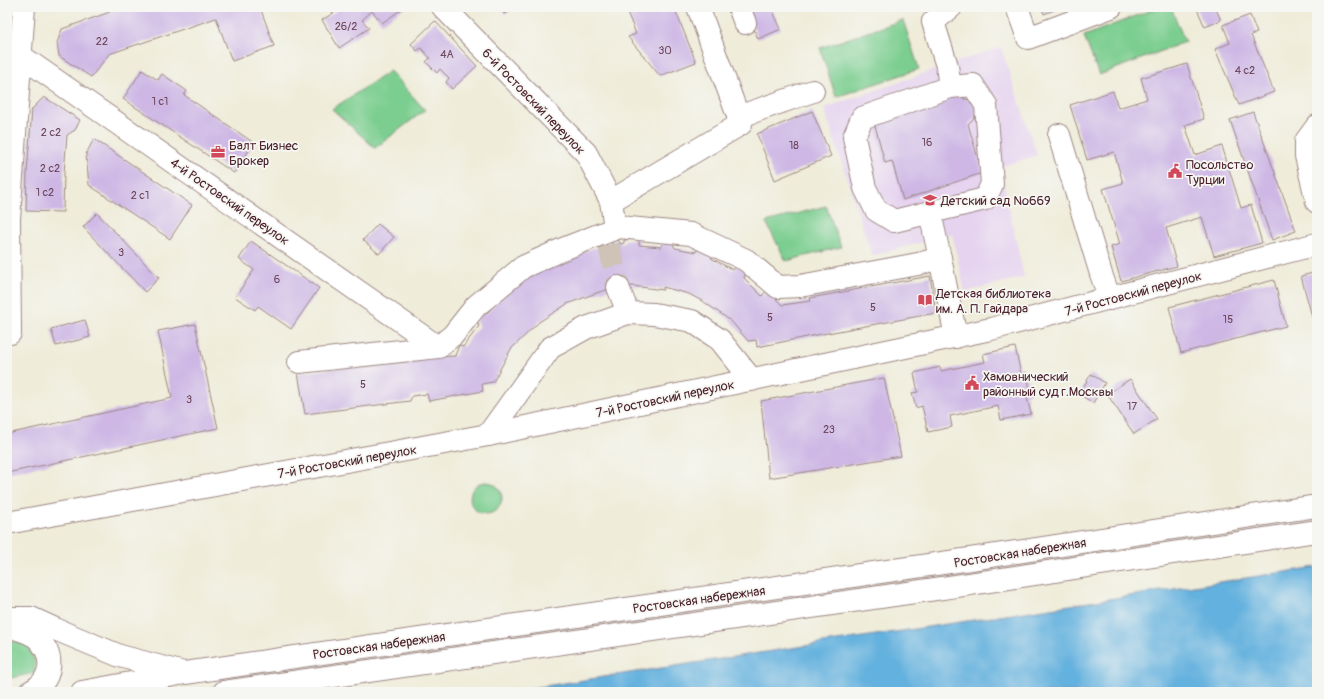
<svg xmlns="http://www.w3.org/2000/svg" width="1324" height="699" font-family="Pangolin,sans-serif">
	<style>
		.built { fill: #e6d3f0 }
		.green { fill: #7cce90; stroke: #63765e }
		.water { fill: #64b1de; stroke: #576884 }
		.building { fill: #ceb7e5 }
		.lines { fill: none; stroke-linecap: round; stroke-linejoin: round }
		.minor-tunnel { stroke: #cec3b6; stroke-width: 22; stroke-dasharray: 22 11; stroke-linecap: butt }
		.minor-casing { stroke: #9c8682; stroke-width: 24 }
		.major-casing { stroke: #9c8682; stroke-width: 24 }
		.minor { stroke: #fff; stroke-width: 22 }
		.major { stroke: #fff; stroke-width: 22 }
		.labels { text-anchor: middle; stroke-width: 3.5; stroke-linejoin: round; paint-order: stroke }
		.number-label { font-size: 11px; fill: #6b455a }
		.street-label { font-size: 13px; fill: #4a1f2b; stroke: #f6f6f2 }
		.poi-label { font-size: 13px; fill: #4a1f2b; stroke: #f6f6f2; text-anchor: start }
	</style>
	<rect width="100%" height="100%" fill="#f6f6f2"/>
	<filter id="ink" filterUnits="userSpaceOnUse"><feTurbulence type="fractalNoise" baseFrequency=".025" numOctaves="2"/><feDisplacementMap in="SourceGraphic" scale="8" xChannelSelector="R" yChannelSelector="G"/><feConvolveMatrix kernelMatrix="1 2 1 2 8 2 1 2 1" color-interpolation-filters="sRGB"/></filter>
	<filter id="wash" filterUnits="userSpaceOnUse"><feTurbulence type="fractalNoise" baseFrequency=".012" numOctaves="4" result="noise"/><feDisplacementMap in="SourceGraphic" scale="16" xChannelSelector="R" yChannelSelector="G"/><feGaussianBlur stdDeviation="0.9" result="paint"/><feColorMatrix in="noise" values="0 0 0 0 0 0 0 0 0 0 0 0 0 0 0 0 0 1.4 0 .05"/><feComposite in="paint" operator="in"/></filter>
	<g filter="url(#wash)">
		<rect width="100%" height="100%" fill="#efecd9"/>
		<path class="built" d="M1001,47l36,108 -37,12 24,110 -59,15 -13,-58 -80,22 -48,-148z"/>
		<g class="green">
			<path d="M1159,7h12l14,35 -86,33 -15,-39z"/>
			<path d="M903,20l16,49 -83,28 -16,-49z"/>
			<path d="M390,71l35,39 -50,38 -43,-39z"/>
			<path d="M826,206l15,41 -55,14 -20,-39z"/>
			<circle cx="486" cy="498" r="16"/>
			<path d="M7,641l18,2c7,10 12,17 9,30l-27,6z"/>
		</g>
		<path class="water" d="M1317,567v125h-811z"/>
		<g id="blocks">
			<g class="building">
				<path d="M124,7h136l14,39 -42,15 -16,-43 -107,36 -18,23 -32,-21 -2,-13 5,-14z"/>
				<path d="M343,7h62l-23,16 -10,-12 -10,9 7,8 -30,20 -17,-28z"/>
				<path d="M502,7h19l-17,7z"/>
				<path d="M625,7h49l22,55 -36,14 -32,-39 8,-3z"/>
				<path d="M745,7h26l10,22 -23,10z"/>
				<path d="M1041,7h21l-18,7z"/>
				<path d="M1196,7h19l6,13 -16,7z"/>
				<path d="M1250,15l7,18 -6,2 23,57 -35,13 -24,-56 15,-6 -7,-18z"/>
				<path d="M435,21l42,45 -25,23 -6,-7 3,-4 -9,-9 -3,4 -11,-11 4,-4 -9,-10 -4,3 -6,-7z"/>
				<path d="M1187,64l17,55 -19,6 10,30 27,-9 19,62 10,-3 11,38 -48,13 -12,-39 -36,11 11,38 -56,15 -10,-34 9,-3 -17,-55 20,-6 -9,-31 -27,8 -17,-55 43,-14 5,17 29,-9 -6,-21z"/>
				<path d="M142,70l16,10 4,-6 25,17 -3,4 70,48 -20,30 -111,-74z"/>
				<path d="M963,93l1,6 9,1 4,11 -3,7 -6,6 14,49 -79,27 -11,-39 -7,2 -12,-45z"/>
				<path d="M44,97l36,23 -5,10 -8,5 -3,38 -1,39 -37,-1 1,-39 5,-63z"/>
				<path d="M812,111l19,45 -56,24 -18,-46z"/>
				<path d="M1253,112l43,119 -24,9 -42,-120z"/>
				<path d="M94,139l98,66 -22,34 -81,-54 -3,-31z"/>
				<path d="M97,213l62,65 -14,14 -62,-65z"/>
				<path d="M378,224l16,13 -15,17 -16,-14z"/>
				<path d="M639,239v6l22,2 2,-5h9l3,6 21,4 4,-6 13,6 -2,6 22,12 4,-5 9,6 -2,7 18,18 5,-6 15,15 29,-4 -1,-3 120,-22 6,37 -119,22 -60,12 -1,-7 -8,1 -17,-20 -27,-19 -15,-8 -26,-7v3l-30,-4 -15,1 -19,5 -32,12 -28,18 -28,27 -18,33 -11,2 1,7 -54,10 -2,-7 -15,2 -2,5 -105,13 -7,-41 124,-15 33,-2 4,-11 4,2 16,-21 -2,-4 4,-9 5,1 17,-18 29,-23 58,-24 22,-4v-4l6,-1 3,4 3,-1v-3z"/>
				<path d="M251,241l68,47 -28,41 -33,-23 -3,4 -20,-13 19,-27 -15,-11z"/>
				<path d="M1317,272v51l-3,1 -13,-48z"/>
				<path d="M1274,280l12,46 -105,27 -12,-46z"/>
				<path d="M85,320l5,17 -34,9 -5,-17z"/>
				<path d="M195,324l23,104 -211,45v-39l165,-36 -14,-67z"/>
				<path d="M1015,347l6,27 5,-2 5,21 -5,1 5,20 -30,6 -3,-14 -48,10 2,11 -24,5 -6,-26 -6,2 -4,-15 6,-1 -4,-19 26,-6 1,4 44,-9 -2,-8z"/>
				<path d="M1091,374l14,9 -12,20 -14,-9z"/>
				<path d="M884,378l17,78 -132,22 -8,-77z"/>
				<path d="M1130,379l27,40 -23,15 -27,-40z"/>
			</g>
		</g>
	</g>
	<g filter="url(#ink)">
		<use href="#blocks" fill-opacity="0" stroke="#9c8682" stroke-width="1"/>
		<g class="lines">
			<path class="minor-tunnel" d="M609,245l9,42"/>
			<defs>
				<g id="minor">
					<path d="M443,7l143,146 25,48 4,27"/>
					<path d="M739,7l6,16"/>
					<path d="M1017,7l11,31 83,-31"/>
					<path d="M21,56l417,291"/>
					<path d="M973,85l13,20 6,79 -7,15 -91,22 -18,-11 -11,-22 -11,-51 8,-19 88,-31z"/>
					<path d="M950,87l-3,-21 -14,-44 18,-15"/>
					<path d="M738,117l75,-26"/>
					<path d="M1317,126l-11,15v15l11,46"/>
					<path d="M1059,135l42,139 9,25"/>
					<path d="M611,201l130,-77 -43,-117"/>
					<path d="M930,213l10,45"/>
					<path d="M618,287l10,26"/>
					<path d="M10,333l-1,-114 15,-212"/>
					<path d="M299,362l139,-15 15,-12 23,-29 47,-39 40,-18 56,-22 72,7 55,26 32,27 22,-1 118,-22 22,-6 16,79"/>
					<path d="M488,435l62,-87 36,-20 42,-15 26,1 38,7 28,19 32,40"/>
					<path d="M7,523l481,-88 503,-106 326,-85"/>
				</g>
				<g id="major">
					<path d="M7,618h24l24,11 65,27 60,16"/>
					<path d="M7,626c7,1 27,8 31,13 18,18 14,42 -8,53"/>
					<path d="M82,692l103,-19 792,-115 340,-52"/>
					<path d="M224,692l739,-107 354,-54"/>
				</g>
			</defs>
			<use href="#minor" class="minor-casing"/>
			<use href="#major" class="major-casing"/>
			<use href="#minor" class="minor"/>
			<use href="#major" class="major"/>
		</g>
	</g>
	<defs>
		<symbol id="office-bare" viewBox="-9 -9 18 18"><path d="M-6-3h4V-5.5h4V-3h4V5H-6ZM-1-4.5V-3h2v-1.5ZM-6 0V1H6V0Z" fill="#d1495b" stroke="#f6f6f2" stroke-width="2.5" paint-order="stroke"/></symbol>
		<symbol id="civic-bare" viewBox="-9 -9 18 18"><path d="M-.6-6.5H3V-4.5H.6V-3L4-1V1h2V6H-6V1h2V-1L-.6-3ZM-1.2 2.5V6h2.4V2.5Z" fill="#d1495b" stroke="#f6f6f2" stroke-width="2.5" paint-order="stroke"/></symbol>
		<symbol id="school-bare" viewBox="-9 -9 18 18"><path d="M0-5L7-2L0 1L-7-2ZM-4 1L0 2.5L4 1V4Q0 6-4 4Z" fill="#d1495b" stroke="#f6f6f2" stroke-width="2.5" paint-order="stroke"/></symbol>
		<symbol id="library-bare" viewBox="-9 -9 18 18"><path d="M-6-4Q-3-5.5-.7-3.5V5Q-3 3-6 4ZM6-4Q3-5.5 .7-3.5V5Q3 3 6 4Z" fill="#d1495b" stroke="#f6f6f2" stroke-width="2.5" paint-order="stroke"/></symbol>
	</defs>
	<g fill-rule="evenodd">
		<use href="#office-bare" x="208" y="142" width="20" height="20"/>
		<use href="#civic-bare" x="1165" y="161" width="20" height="20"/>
		<use href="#school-bare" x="920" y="190" width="20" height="20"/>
		<use href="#library-bare" x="915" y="290" width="20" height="20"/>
		<use href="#civic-bare" x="962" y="373" width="20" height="20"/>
	</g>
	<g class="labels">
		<g class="number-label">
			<text x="346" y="30">26/2</text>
			<text x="102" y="45">22</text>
			<text x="665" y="54">30</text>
			<text x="447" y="58">4А</text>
			<text x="1245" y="74">4 с2</text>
			<text x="160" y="105">1 с1</text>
			<text x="51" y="136">2 с2</text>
			<text x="927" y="146">16</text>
			<text x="794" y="149">18</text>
			<text x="50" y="172">2 с2</text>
			<text x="45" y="196">1 с2</text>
			<text x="140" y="199">2 с1</text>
			<text x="121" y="256">3</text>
			<text x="277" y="283">6</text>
			<text x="873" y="311">5</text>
			<text x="770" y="321">5</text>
			<text x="1228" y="323">15</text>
			<text x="363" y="388">5</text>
			<text x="189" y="403">3</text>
			<text x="1132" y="410">17</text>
			<text x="829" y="433">23</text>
		</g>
		<g class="street-label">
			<text transform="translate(534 101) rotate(46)" y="5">6-й Ростовский переулок</text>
			<text transform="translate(230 201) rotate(35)" y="5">4-й Ростовский переулок</text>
			<text transform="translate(1133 293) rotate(-15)" y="5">7-й Ростовский переулок</text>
			<text transform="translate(665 398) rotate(-12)" y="5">7-й Ростовский переулок</text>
			<text transform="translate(347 461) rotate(-10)" y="5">7-й Ростовский переулок</text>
			<text transform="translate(1020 552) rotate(-9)" y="5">Ростовская набережная</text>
			<text transform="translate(699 599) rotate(-8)" y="5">Ростовская набережная</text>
			<text transform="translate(379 645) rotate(-8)" y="5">Ростовская набережная</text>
		</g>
		<g class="poi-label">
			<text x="229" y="150">Балт Бизнес<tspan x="229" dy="15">Брокер</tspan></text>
			<text x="1186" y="169">Посольство<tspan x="1186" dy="15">Турции</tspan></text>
			<text x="941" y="205">Детский сад №669</text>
			<text x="936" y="298">Детская библиотека<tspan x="936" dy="15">им. А. П. Гайдара</tspan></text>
			<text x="983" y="381">Хамовнический<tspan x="983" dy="15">районный суд г.Москвы</tspan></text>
		</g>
	</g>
	<rect width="1324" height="699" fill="none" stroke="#f6f6f2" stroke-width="24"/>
</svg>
